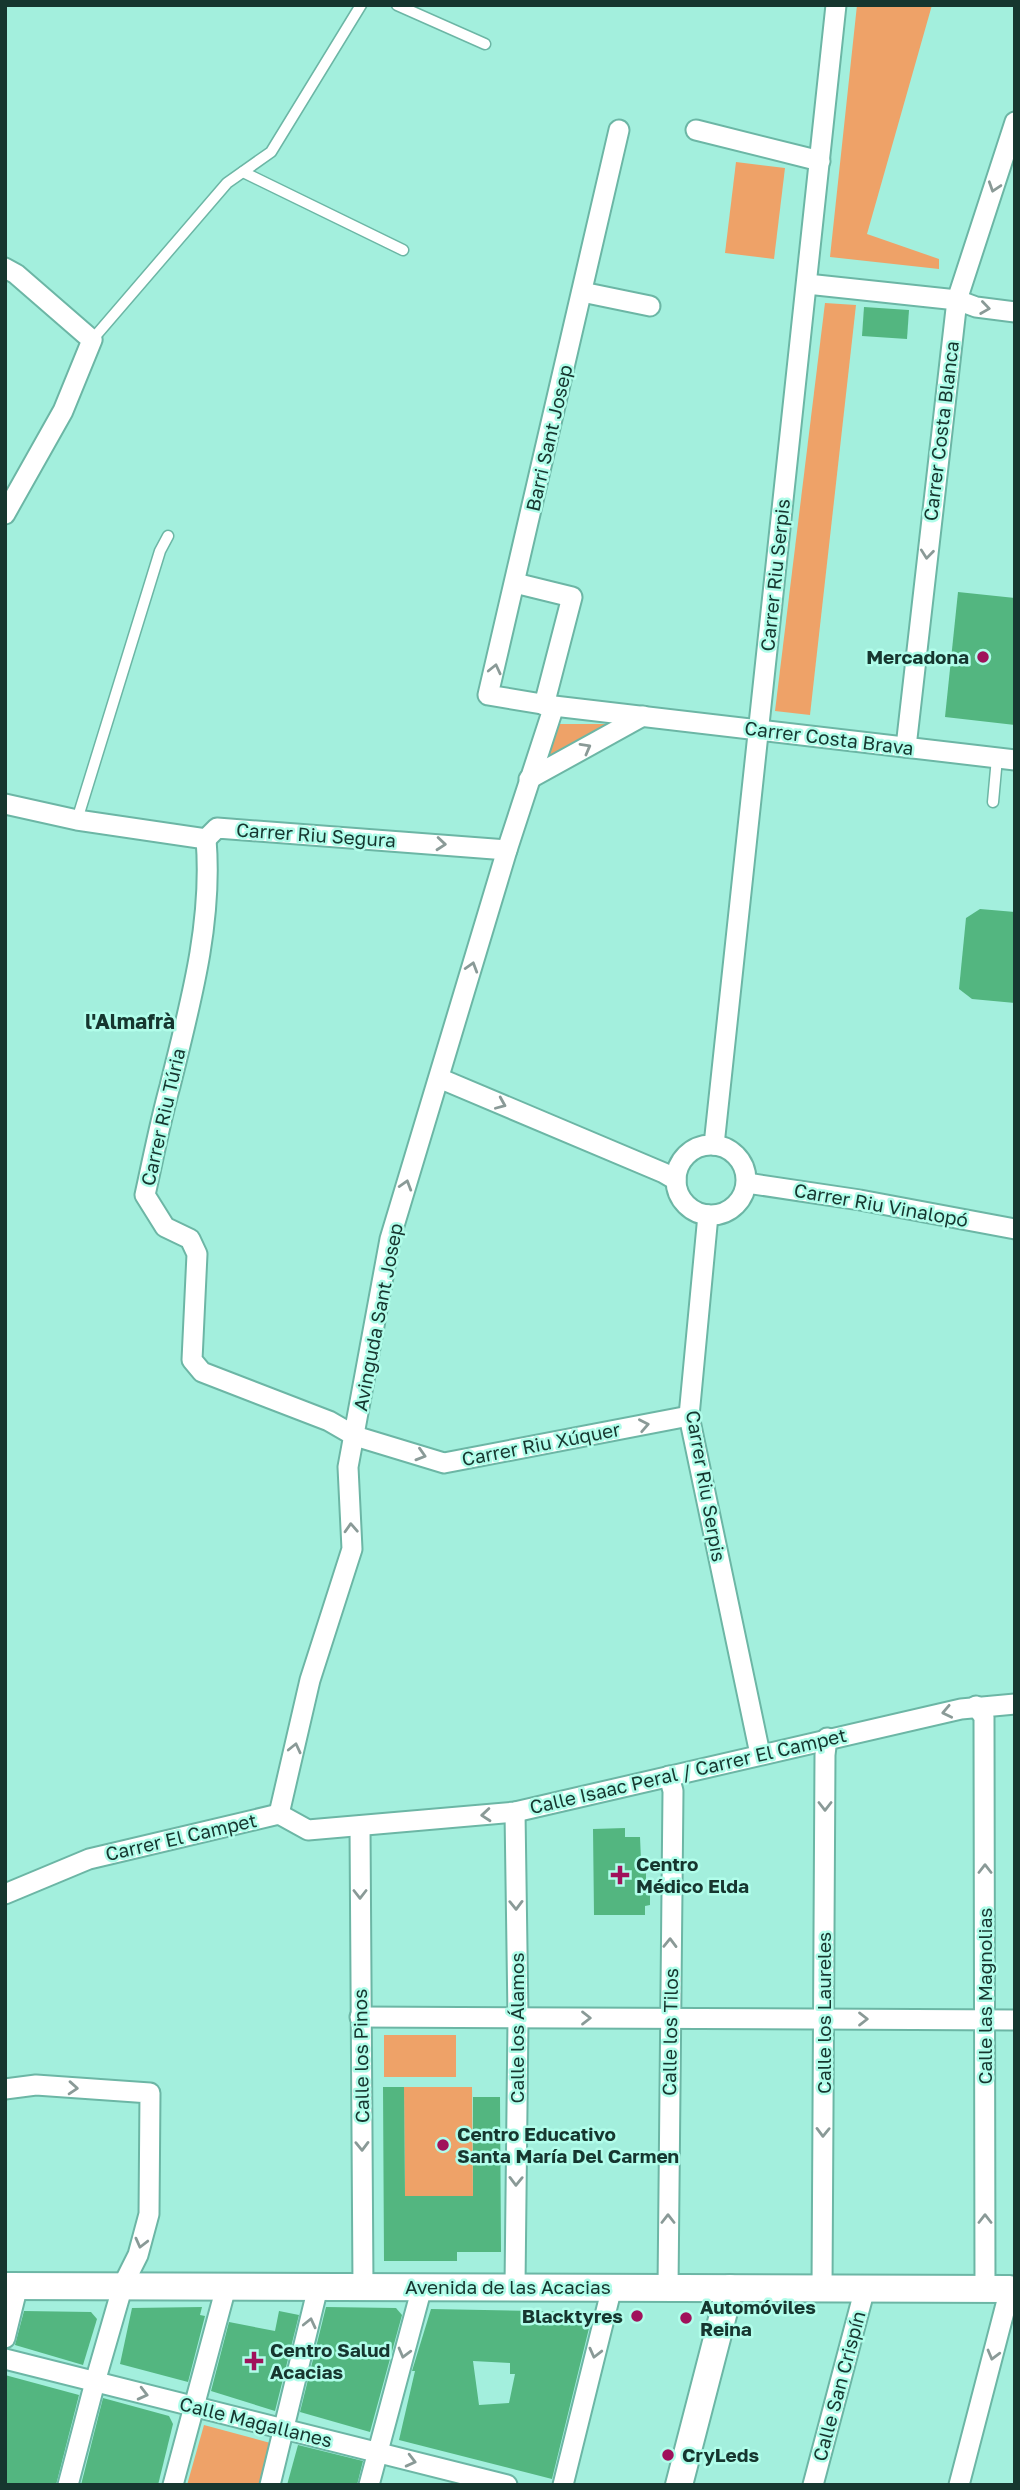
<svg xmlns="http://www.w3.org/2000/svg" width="1020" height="2490" font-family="'Golos Text',sans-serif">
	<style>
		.green { fill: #eea268 }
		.building { fill: #53b680; fill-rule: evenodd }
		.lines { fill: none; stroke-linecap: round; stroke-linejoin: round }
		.lane-casing { stroke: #6cb6a5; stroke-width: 13 }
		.street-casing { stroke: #6cb6a5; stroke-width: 23 }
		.secondary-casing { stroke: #6cb6a5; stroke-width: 30 }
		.lane { stroke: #fff; stroke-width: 10 }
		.street { stroke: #fff; stroke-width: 19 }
		.secondary { stroke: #fff; stroke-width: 26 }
		.oneway { stroke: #8a9a97 }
		.poi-dot { fill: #a0125b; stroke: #b1fdea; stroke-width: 2.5 }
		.labels { text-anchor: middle; stroke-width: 5; stroke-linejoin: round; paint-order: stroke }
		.street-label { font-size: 19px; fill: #16362f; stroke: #b1fdea }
		.poi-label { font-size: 19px; font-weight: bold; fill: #16362f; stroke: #b1fdea; text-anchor: start }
		.neighbourhood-label { font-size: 21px; font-weight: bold; fill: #16362f; stroke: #b1fdea }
	</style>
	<rect width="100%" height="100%" fill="#a3efdd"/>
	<g class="green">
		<path d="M857,5h75l-65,229 72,25v10l-109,-12z"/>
		<path d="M736,162l49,6 -11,91 -49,-6z"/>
		<path d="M825,303l31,2 -46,410 -35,-4z"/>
		<path d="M557,724h53l-63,39z"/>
		<rect x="384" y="2035" width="72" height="42"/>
		<path d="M404,2087h68l1,109h-68z"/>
		<path d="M204,2425l70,19 -11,41h-76z"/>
	</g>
	<g class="building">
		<path d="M864,307l45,3 -2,29 -45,-3z"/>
		<path d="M958,592l57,6v127l-70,-8z"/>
		<path d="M980,909l35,3v91l-43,-4 -13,-10 7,-71z"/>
		<path d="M625,1828v9h15l1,23h5v30h4v15l-5,1v9h-51l-1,-86z"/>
		<path d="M383,2087h21l1,109h68v-99h27l1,155h-44v9h-73z"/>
		<path d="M202,2307l-2,8 5,1 -17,66 -68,-18 12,-56z"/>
		<path d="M326,2307l70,1 6,7 -32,117 -70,-20z"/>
		<path d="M431,2309l155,3 6,4 -40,163 -153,-39 16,-69h-3zM473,2361l37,2v11h5l-6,29 -30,2z"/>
		<path d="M24,2311l67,1 6,7 -14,46 -68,-20z"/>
		<path d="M279,2311l20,4 -24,96 -64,-20 18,-69 46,9z"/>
		<path d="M5,2375l74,20 -23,90h-51z"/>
		<path d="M103,2398l66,18 4,8 -15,61h-77z"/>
		<path d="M298,2445l65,16 -6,24h-70z"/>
	</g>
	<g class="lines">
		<defs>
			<g id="lane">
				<path d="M397,5l88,39"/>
				<path d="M243,172l160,78"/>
				<path d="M92,340l135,-157 44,-31 90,-147"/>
				<path d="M993,802l4,-44"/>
				<path d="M77,820l83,-269 8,-15"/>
			</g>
			<g id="street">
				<path d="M619,130l-131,565 66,11 461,54"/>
				<path d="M696,130l124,31"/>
				<path d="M5,268l11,6 76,66 -29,71 -58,103"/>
				<path d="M807,284l150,16 19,7 39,5"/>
				<path d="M582,292l68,14"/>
				<path d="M515,583l57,14 -28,108"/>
				<path d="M906,747l51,-447 58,-178"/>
				<path d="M529,779l114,-63"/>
				<path d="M5,804l72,16 129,19"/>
				<path d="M206,839c7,84 -16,166 -36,247 -10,36 -17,73 -25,109l20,32 25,12 7,15 -5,106 10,12 127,49 26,15 89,27 245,-47"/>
				<path d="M206,839l11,-11 290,22"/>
				<path d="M438,1081h8l218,92 12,7"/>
				<circle cx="711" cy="1180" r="35"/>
				<path d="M714,1145l122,-1140"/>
				<path d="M747,1183l113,17 155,29"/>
				<path d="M708,1215l-19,201 71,338"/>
				<path d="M976,1706l8,11 1,571"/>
				<path d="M515,1812l3,206 -3,268"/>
				<path d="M279,1814l31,-134 42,-131 -4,-82 42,-228 117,-389 47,-144"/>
				<path d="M360,1826l3,461"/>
				<path d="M5,1894l84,-35 190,-45 29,16 207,-18 446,-103 54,-5"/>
				<path d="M360,2017l655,3"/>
				<path d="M5,2089l31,-4 114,8 -1,121 -11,41 -15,30 -28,97 -27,103"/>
				<path d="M668,2288l5,-497 -4,-15"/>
				<path d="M822,2288l3,-533 2,-17"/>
				<path d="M5,2338l13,-53"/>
				<path d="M5,2359l502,126"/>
				<path d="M173,2485l53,-198"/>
				<path d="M270,2485l48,-198"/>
				<path d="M369,2485l53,-198"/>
				<path d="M563,2485l49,-198"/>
				<path d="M813,2485l52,-197"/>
				<path d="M959,2485l51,-196"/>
			</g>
			<g id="secondary">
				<path d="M5,2286l1005,3"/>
				<path d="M679,2485l51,-197"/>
			</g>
		</defs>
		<use href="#lane" class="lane-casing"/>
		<use href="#street" class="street-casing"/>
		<use href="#secondary" class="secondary-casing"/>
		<use href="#lane" class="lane"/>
		<use href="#street" class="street"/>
		<use href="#secondary" class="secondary"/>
	</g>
	<defs><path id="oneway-chevron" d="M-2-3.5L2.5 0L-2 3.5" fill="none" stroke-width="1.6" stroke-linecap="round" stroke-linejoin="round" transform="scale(1.75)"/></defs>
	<g class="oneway">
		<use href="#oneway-chevron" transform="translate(994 187) rotate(108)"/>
		<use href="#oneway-chevron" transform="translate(985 308) rotate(8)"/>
		<use href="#oneway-chevron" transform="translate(927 554) rotate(96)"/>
		<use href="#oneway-chevron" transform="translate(495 669) rotate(-77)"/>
		<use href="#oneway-chevron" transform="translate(586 748) rotate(-29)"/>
		<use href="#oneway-chevron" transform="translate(441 844) rotate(5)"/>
		<use href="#oneway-chevron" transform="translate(472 967) rotate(-73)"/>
		<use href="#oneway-chevron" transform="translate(501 1104) rotate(23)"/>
		<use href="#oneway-chevron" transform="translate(406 1185) rotate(-73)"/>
		<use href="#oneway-chevron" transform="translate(644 1425) rotate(-11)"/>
		<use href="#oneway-chevron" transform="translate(421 1455) rotate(17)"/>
		<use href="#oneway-chevron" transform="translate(351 1528) rotate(-93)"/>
		<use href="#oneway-chevron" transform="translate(947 1712) rotate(168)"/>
		<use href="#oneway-chevron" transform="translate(295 1748) rotate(-77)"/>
		<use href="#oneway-chevron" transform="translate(825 1806) rotate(90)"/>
		<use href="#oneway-chevron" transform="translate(486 1815) rotate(175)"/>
		<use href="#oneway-chevron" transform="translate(985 1869) rotate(-90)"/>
		<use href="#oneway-chevron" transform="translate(360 1894) rotate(90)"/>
		<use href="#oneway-chevron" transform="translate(516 1905) rotate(89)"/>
		<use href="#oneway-chevron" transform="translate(670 1943) rotate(-89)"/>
		<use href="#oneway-chevron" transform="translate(586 2018)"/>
		<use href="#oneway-chevron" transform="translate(863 2019)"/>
		<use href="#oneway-chevron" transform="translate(73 2088) rotate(4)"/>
		<use href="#oneway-chevron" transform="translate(823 2132) rotate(91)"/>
		<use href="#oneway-chevron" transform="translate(362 2146) rotate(89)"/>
		<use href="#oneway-chevron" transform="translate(516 2181) rotate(91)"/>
		<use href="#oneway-chevron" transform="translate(668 2219) rotate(-90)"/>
		<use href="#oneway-chevron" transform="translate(985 2219) rotate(-90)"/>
		<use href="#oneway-chevron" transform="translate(141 2243) rotate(104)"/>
		<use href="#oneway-chevron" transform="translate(310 2323) rotate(-77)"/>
		<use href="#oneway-chevron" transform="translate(404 2353) rotate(105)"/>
		<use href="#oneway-chevron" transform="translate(595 2353) rotate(104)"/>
		<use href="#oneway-chevron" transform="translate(993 2355) rotate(105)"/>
		<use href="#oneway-chevron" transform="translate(143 2394) rotate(14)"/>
		<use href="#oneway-chevron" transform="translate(411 2461) rotate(14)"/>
	</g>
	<g class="poi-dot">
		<circle cx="983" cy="657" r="7"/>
		<path d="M616.5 1864.5h7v7h7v7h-7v7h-7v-7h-7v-7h7z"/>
		<circle cx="443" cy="2145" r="7"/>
		<circle cx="637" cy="2316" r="7"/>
		<circle cx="686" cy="2318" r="7"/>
		<path d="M250.5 2350.5h7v7h7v7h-7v7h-7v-7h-7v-7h7z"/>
		<circle cx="668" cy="2455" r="7"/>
	</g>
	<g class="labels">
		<g class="street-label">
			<text transform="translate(941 431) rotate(-83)" y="7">Carrer Costa Blanca</text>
			<text transform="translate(549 438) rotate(-77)" y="7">Barri Sant Josep</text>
			<text transform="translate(775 575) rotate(-84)" y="7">Carrer Riu Serpis</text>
			<text transform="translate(829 738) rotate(7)" y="7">Carrer Costa Brava</text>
			<text transform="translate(316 835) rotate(4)" y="7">Carrer Riu Segura</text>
			<text transform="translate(163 1117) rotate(-77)" y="7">Carrer Riu Túria</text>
			<text transform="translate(881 1205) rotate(10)" y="7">Carrer Riu Vinalopó</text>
			<text transform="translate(378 1317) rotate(-79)" y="7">Avinguda Sant Josep</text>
			<text transform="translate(541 1444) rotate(-11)" y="7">Carrer Riu Xúquer</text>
			<text transform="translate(706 1486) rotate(80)" y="7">Carrer Riu Serpis</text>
			<text transform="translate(688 1771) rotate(-13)" y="7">Calle Isaac Peral / Carrer El Campet</text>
			<text transform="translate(181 1837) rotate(-13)" y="7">Carrer El Campet</text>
			<text transform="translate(985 1996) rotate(-90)" y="7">Calle las Magnolias</text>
			<text transform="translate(824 2013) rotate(-90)" y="7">Calle los Laureles</text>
			<text transform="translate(517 2028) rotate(-90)" y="7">Calle los Álamos</text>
			<text transform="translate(670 2032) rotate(-89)" y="7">Calle los Tilos</text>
			<text transform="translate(361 2056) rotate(-91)" y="7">Calle los Pinos</text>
			<text x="508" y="2294">Avenida de las Acacias</text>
			<text transform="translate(839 2386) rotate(-75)" y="7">Calle San Crispín</text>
			<text transform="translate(256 2422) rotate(14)" y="7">Calle Magallanes</text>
		</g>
		<g class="poi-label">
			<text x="969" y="664" text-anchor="end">Mercadona</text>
			<text x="636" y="1871">Centro<tspan x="636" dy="22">Médico Elda</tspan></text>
			<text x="457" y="2141">Centro Educativo<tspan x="457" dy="22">Santa María Del Carmen</tspan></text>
			<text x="700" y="2314">Automóviles<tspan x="700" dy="22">Reina</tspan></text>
			<text x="623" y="2323" text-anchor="end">Blacktyres</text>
			<text x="270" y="2357">Centro Salud<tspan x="270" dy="22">Acacias</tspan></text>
			<text x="682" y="2462">CryLeds</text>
		</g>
		<g class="neighbourhood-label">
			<text x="130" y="1029">l'Almafrà</text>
		</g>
	</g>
	<rect width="1020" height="2490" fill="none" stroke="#16362f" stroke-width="14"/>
</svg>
